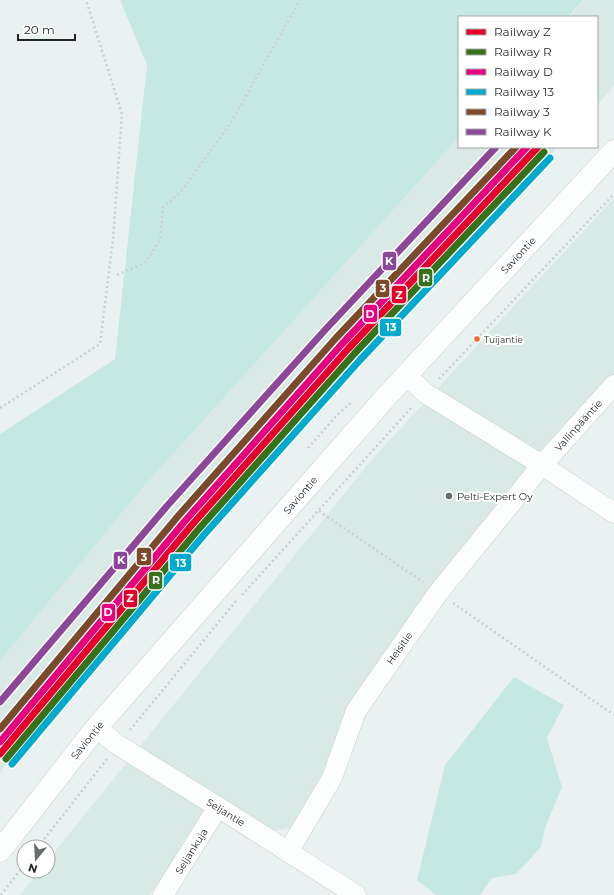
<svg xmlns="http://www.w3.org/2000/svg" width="614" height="895" font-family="Montserrat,sans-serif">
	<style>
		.built { fill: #d8e9e6 }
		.green { fill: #c6e8e2 }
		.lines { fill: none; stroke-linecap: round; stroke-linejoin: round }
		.street-casing { stroke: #c7cecd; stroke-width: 21 }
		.secondary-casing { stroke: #c7cecd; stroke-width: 23 }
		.path { stroke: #cdcfcf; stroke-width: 2.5; stroke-dasharray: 2 3; stroke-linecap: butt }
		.street { stroke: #fcfdfd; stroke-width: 20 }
		.secondary { stroke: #fcfdfd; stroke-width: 22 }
		.rail-1-casing { stroke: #fff; stroke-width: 10 }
		.rail-2-casing { stroke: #fff; stroke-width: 10 }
		.rail-3-casing { stroke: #fff; stroke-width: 10 }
		.rail-4-casing { stroke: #fff; stroke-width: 10 }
		.rail-5-casing { stroke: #fff; stroke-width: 10 }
		.rail-6-casing { stroke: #fff; stroke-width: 10 }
		.rail-1 { stroke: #e4002b; stroke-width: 7 }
		.rail-2 { stroke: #357219; stroke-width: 7 }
		.rail-3 { stroke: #e5007d; stroke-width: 7 }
		.rail-4 { stroke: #00a9ce; stroke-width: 7 }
		.rail-5 { stroke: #7a4b2a; stroke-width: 7 }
		.rail-6 { stroke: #8c4799; stroke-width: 7 }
		.bus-dot { fill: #f26522; stroke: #fff; stroke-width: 1.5 }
		.poi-dot { fill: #666d6c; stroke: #fff; stroke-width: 1.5 }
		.labels { text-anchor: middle; stroke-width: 4; stroke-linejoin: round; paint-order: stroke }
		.bus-label { font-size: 9px; fill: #1f2524; stroke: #fff; text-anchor: start }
		.street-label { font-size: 10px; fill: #1f2524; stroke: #fff }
		.poi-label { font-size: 10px; fill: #1f2524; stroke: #fff; text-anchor: start }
		.line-badge { stroke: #fff; stroke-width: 1.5 }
		.badge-label { font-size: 11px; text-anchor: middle; font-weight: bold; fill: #fff }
	</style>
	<rect width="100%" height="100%" fill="#eaf2f1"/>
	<g class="built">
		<path d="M584,0h30v86l-17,19v-88h-28z"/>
		<path d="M459,137v10h99l-358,386 -152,178 -48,62v-112l144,-175z"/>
		<path d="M614,198v183l-93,102 -198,293 -29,51 -20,4 -56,-35 -68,99h-130l19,-24h9v-11l326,-403z"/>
	</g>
	<g class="green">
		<path d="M120,0h463l-15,17h-109v120l-315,349 -144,175v-227l115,-75 32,-294z"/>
		<path d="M514,677l50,28 -17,33 15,49 -17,41 -4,19 -25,27 -24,4 -12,17h-44l-19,-15 28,-115z"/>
	</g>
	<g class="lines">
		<defs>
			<g id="street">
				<path d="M406,375l19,18 117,72 72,48"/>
				<path d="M96,728l22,17 100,62 138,88"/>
				<path d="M288,852l44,-74 24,-67 82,-118 104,-128 72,-80"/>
				<path d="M163,895l55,-88"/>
			</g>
			<path id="secondary" d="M0,851l96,-123 231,-264 59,-67 228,-246"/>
		</defs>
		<use href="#street" class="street-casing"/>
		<use href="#secondary" class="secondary-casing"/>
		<g class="path">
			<path d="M117,275l29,-13 14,-22 3,-33 17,-14 50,-69 70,-124"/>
			<path d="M439,379l175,-185"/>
			<path d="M0,408l100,-64 13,-104 9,-126 -36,-114"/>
			<path d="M308,448l29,-33 16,-14"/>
			<path d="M319,511l104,71"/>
			<path d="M242,595l170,-188"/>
			<path d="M453,603l161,112"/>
			<path d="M130,730l106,-129"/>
			<path d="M38,847l69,-88"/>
			<path d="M1,895l23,-30"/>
		</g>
		<use href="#street" class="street"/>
		<use href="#secondary" class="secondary"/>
		<defs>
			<path id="rail-1" d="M0,754l191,-228 157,-177 190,-202"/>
			<path id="rail-2" d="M6,759l191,-228 157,-177 190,-202"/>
			<path id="rail-3" d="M0,742l185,-221 157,-177 185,-197"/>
			<path id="rail-4" d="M12,764l191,-228 157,-176 190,-202"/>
			<path id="rail-5" d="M0,729l179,-214 157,-177 180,-191"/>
			<path id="rail-6" d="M0,702l167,-196 158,-176 171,-183"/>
		</defs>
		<use href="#rail-1" class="rail-1-casing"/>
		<use href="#rail-2" class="rail-2-casing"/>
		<use href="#rail-3" class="rail-3-casing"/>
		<use href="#rail-4" class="rail-4-casing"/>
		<use href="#rail-5" class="rail-5-casing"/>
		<use href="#rail-6" class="rail-6-casing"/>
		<use href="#rail-1" class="rail-1"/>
		<use href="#rail-2" class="rail-2"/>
		<use href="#rail-3" class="rail-3"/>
		<use href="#rail-4" class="rail-4"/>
		<use href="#rail-5" class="rail-5"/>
		<use href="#rail-6" class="rail-6"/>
	</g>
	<circle class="bus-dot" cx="477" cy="339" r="3.5"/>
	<circle class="poi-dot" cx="449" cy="496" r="4"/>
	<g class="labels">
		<g class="bus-label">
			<text x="484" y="343">Tuijantie</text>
		</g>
		<g class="street-label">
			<text transform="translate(518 255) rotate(-47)" y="4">Saviontie</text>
			<text transform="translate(578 425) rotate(-48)" y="4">Vallinpääntie</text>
			<text transform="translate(300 495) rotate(-49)" y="4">Saviontie</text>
			<text transform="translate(399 648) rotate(-55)" y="4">Heisitie</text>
			<text transform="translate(87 740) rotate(-51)" y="4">Saviontie</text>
			<text transform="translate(226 812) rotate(32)" y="4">Seljantie</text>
			<text transform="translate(191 851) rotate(-58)" y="4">Seljankuja</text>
		</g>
		<g class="poi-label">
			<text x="457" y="500">Pelti-Expert Oy</text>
		</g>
	</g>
	<g class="line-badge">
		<rect x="382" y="251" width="15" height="20" rx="4" fill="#8c4799"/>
		<rect x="418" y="268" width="15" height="19" rx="4" fill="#357219"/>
		<rect x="375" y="279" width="15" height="19" rx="4" fill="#7a4b2a"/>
		<rect x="391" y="285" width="16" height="19" rx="4" fill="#e4002b"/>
		<rect x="363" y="304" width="15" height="19" rx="4" fill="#e5007d"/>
		<rect x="379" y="318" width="23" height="19" rx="4" fill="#00a9ce"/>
		<rect x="136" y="547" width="16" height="19" rx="4" fill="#7a4b2a"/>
		<rect x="113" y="551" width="15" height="19" rx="4" fill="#8c4799"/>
		<rect x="169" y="553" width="23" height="19" rx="4" fill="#00a9ce"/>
		<rect x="148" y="571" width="15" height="19" rx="4" fill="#357219"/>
		<rect x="123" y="589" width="15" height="19" rx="4" fill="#e4002b"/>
		<rect x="101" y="603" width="15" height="19" rx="4" fill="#e5007d"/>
	</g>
	<g class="badge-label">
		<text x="389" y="265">K</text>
		<text x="426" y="282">R</text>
		<text x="383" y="292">3</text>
		<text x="399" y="299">Z</text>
		<text x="370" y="318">D</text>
		<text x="391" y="331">13</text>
		<text x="144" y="561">3</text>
		<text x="121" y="564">K</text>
		<text x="181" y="567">13</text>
		<text x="156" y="584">R</text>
		<text x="130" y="602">Z</text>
		<text x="108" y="616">D</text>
	</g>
	<rect x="458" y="16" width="140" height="132" fill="#ffffff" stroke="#a5a8a7"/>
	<rect x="466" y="29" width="20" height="6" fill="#e4002b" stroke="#a5a8a7"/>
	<text x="494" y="36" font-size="12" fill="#1f2524">Railway Z</text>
	<rect x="466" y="49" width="20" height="6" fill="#357219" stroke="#a5a8a7"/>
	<text x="494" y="56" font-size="12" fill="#1f2524">Railway R</text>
	<rect x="466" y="69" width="20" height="6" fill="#e5007d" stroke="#a5a8a7"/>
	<text x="494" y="76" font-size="12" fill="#1f2524">Railway D</text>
	<rect x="466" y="89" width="20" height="6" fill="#00a9ce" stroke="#a5a8a7"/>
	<text x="494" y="96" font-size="12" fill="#1f2524">Railway 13</text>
	<rect x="466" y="109" width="20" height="6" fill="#7a4b2a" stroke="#a5a8a7"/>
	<text x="494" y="116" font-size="12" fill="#1f2524">Railway 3</text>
	<rect x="466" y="129" width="20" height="6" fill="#8c4799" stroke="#a5a8a7"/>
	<text x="494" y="136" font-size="12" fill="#1f2524">Railway K</text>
	<g transform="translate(36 859) rotate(198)"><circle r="19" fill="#ffffff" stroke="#a5a8a7"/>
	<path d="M0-3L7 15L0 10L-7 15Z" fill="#666d6c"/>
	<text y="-6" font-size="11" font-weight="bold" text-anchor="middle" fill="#1f2524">N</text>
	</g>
	<path d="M18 34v6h57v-6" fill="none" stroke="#1f2524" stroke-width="2"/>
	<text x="24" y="34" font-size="12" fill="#1f2524" stroke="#ffffff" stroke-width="3" paint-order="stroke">20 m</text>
</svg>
